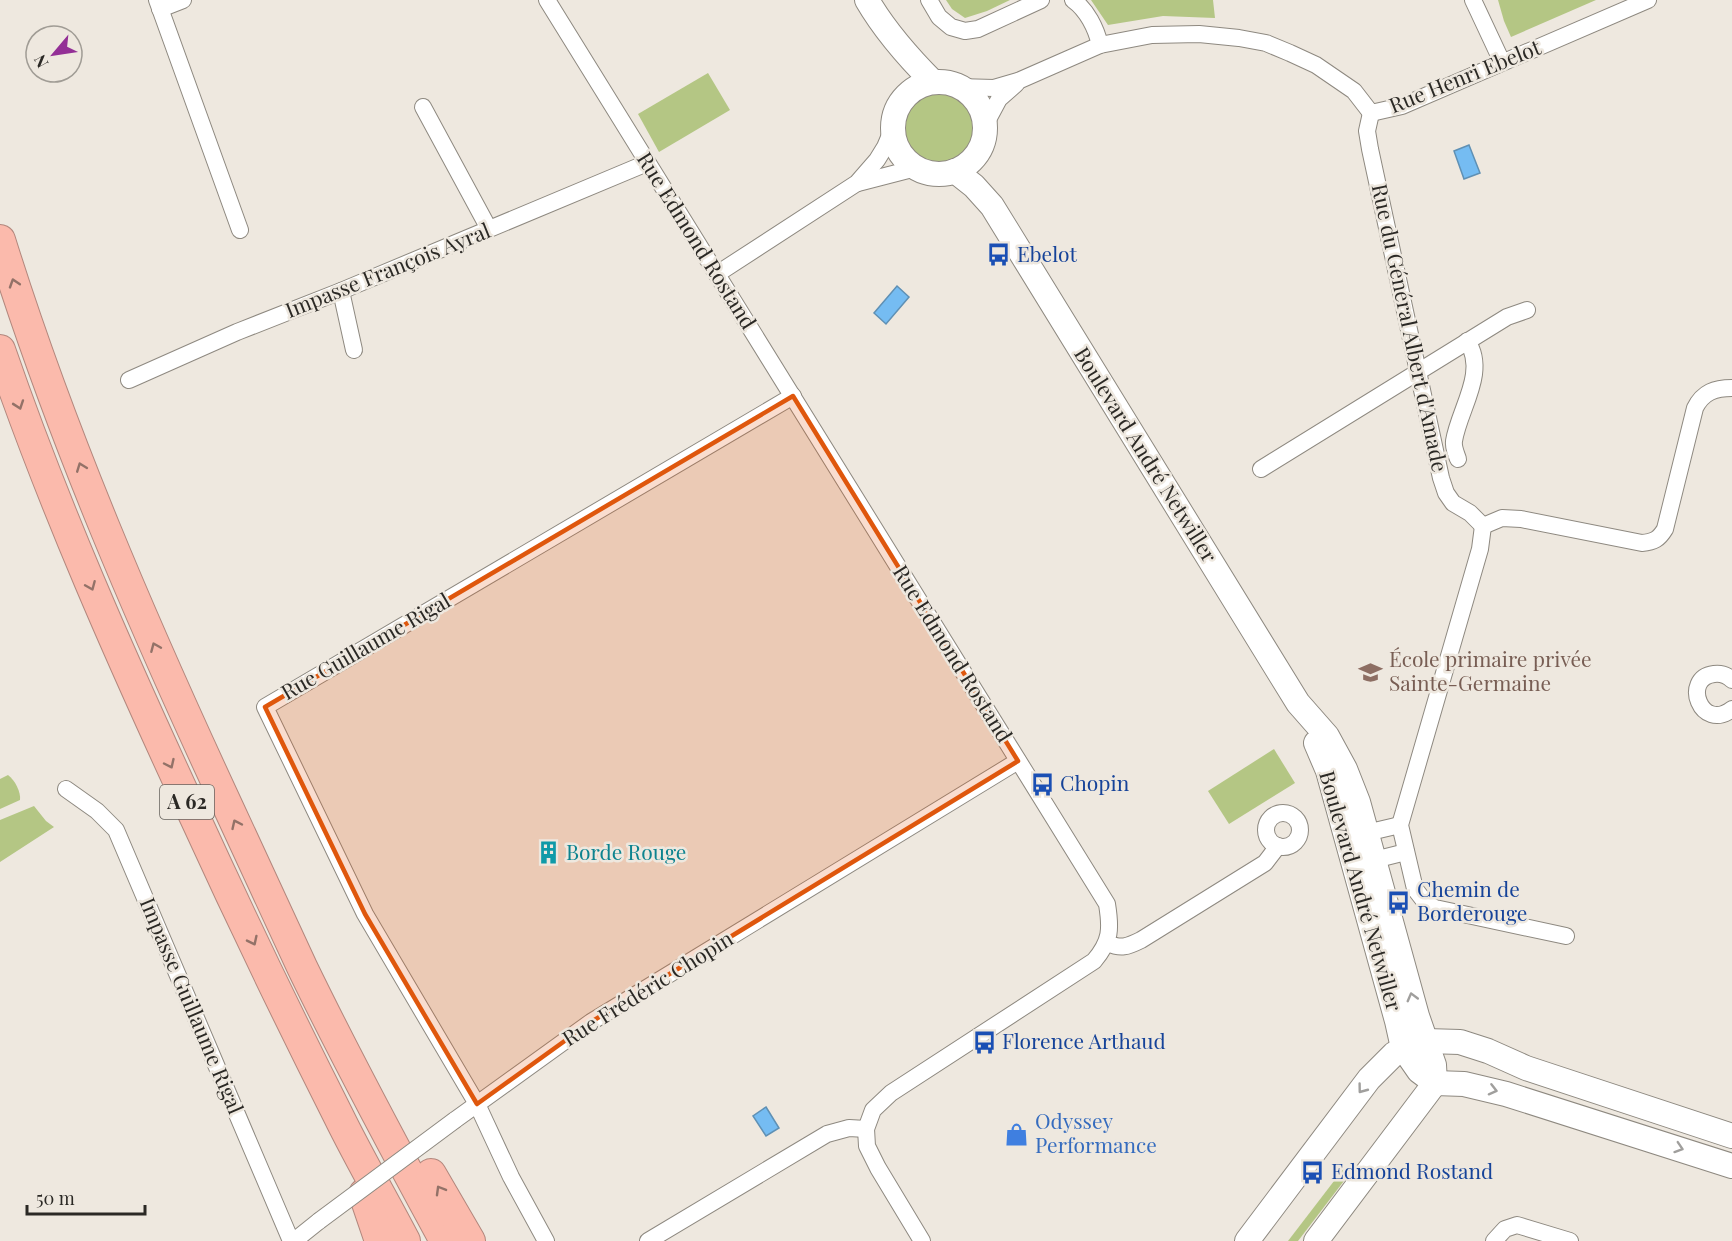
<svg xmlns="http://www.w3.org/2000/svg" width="1732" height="1241" font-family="'Playfair Display',serif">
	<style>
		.green { fill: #b4c684 }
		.water { fill: #75bcf2; stroke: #5f90b4; stroke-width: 1.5 }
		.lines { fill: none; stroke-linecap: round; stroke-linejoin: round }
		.street-casing { stroke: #8e8980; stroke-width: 18 }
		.secondary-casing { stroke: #8e8980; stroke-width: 26 }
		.highway-casing { stroke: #b2877d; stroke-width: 32 }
		.street { stroke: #fff; stroke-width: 16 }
		.secondary { stroke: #fff; stroke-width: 24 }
		.highway { stroke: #fbbaac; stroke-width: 30 }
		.street-bridge-casing { stroke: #8e8980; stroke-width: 18; stroke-linecap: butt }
		.street-bridge { stroke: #fff; stroke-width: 16 }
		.oneway { stroke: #937268 }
		.oneway2 { stroke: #a09f9d }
		.marked { fill: #df570d; fill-opacity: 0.2; stroke: #df570d; stroke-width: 4.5; stroke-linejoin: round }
		.labels { text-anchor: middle; stroke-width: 5; stroke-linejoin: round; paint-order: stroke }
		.shield { fill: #eee8df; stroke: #66625d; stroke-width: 1.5 }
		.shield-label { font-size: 20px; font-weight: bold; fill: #2b2925 }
		.street-label { font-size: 21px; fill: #2b2925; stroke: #eee8df }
		.transit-label { font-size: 21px; fill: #164399; stroke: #eee8df; text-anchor: start }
		.education-label { font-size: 21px; fill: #785e54; stroke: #eee8df; text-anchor: start }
		.culture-label { font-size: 21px; fill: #0d838f; stroke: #eee8df; text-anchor: start }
		.shop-label { font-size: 21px; fill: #366cbe; stroke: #eee8df; text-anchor: start }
	</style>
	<rect width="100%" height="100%" fill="#eee8df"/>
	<g class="green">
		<path d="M946,0h64l-23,11 -22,7 -13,-9z"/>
		<path d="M1091,0h122l2,18 -52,-2 -55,9z"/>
		<path d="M1498,0h98l-85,37 -7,-16z"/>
		<path d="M708,73l22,37 -71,42 -21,-38z"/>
		<circle cx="939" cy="128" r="37"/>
		<path d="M1274,749l21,34 -66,41 -21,-33z"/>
		<path d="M8,775c7,5 13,17 12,25l-20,9v-30z"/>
		<path d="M34,806l12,15 8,6 -54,35v-42z"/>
		<path d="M1344,1168l6,5 -52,68h-10z"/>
	</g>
	<g class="water">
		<path d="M1469,145l11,28 -16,6 -10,-28z"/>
		<path d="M897,286l12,11 -23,27 -12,-11z"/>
		<path d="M766,1107l13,21 -13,8 -13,-20z"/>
	</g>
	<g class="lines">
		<defs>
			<g id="street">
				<path d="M157,0l83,230"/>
				<path d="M547,0l560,904c4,25 4,37 -13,57l-203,132 -18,17 -7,19 1,17 11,22 44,73"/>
				<path d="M929,0l10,17 12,10 14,4 13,-2 63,-29"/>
				<path d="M1073,0c14,10 23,28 27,45"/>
				<path d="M1473,0l29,62"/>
				<path d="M160,9l23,-9"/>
				<path d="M958,87l36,1 24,-7 82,-36 52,-10 47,-1 40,4 27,5 24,10 26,12 38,26 17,22 31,-7 246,-106"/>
				<path d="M423,107l66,122"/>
				<path d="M1371,113l-4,18 3,18 71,329 5,15 7,10 17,10 13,13"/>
				<path d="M984,127l15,-28 17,-15"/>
				<path d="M858,183l58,-15"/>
				<path d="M717,274l140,-91 20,-23 8,-13 8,-19"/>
				<path d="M341,291l13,59"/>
				<path d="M129,380l108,-48 104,-41 306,-128"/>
				<path d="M1458,459c-2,-6 -5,-12 -4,-18 5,-32 34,-69 13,-100"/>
				<path d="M1261,469l246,-152 20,-7"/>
				<path d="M1483,526l-3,23 -80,276 15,64 10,13 10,6 131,28"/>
				<path d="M1483,526l19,-8 19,1 121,24c12,-1 17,-4 23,-14l30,-121c8,-16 20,-20 37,-20"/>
				<path d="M1732,680c-5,-5 -10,-7 -18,-6 -33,4 -13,59 18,35"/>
				<path d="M66,789l31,22 19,19 175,411"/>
				<circle cx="1283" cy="830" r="17"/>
				<path d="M1366,833l34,-8"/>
				<path d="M1374,860l32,-8"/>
				<path d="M1107,943c14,6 20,4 34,-3l124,-77 13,-17"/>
				<path d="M455,1120l136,-98 427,-261"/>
				<path d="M294,1241l25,-20"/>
				<path d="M546,1241l-35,-64 -34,-73 -112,-190 -100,-207 528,-311"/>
				<path d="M648,1241l179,-107 22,-6 17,1"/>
				<path d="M1494,1241l11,-12 12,-4 53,16"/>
			</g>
			<g id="secondary">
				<path d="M867,0c18,31 41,57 66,82"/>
				<circle cx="939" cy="128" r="46"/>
				<path d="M955,171l19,15 18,20 306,497 29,33 18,33 13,33 59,214 17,49 1,18"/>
				<path d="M1316,743l12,28 69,250 6,27 16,23 16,12 29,1 42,10 226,72"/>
				<path d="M1247,1241l122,-162 25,-25 19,-11 13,-2 34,1 28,9 38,17 206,68"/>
				<path d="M1316,1241l119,-158"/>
			</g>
			<g id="highway">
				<path d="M0,240c61,195 142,382 228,567 25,53 49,107 74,160 45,93 94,184 143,274"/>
				<path d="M0,350c54,157 121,308 191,459 47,103 96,205 147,306 21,43 45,84 67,126"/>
				<path d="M431,1174l39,67"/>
				<path d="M364,1194l16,47"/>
			</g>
		</defs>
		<use href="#street" class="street-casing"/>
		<use href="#secondary" class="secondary-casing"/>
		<use href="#highway" class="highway-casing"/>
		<use href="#street" class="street"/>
		<use href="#secondary" class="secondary"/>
		<use href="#highway" class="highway"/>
		<defs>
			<path id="street-bridge" d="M319,1221l136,-101"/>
		</defs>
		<use href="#street-bridge" class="street-bridge-casing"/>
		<use href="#street-bridge" class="street-bridge"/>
	</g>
	<defs><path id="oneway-chevron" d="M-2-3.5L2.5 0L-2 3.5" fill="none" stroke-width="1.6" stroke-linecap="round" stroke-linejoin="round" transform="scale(1.5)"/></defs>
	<g class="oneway">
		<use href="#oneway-chevron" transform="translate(14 283) rotate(-108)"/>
		<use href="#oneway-chevron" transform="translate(19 405) rotate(71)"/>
		<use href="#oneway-chevron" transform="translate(81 467) rotate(-111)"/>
		<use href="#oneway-chevron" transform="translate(91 586) rotate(67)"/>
		<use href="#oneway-chevron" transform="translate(155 647) rotate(-113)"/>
		<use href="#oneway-chevron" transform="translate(170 764) rotate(65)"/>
		<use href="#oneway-chevron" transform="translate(236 824) rotate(-115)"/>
		<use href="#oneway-chevron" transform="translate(253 941) rotate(64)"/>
		<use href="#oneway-chevron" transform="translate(440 1190) rotate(-120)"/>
	</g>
	<g class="oneway2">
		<use href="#oneway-chevron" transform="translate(1412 997) rotate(-105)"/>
		<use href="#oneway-chevron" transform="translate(1362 1089) rotate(127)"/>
		<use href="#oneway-chevron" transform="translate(1493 1090) rotate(14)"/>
		<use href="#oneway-chevron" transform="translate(1679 1148) rotate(18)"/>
	</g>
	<path class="marked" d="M793,396l225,365 -427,261 -114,82 -112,-190 -100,-207z"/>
	<defs>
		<symbol id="bus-bare" viewBox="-9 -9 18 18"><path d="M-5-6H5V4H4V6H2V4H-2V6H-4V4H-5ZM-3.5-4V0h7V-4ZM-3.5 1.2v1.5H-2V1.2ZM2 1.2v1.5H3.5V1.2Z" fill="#1a4fb4" stroke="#eee8df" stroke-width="2.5" paint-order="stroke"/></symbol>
		<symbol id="school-bare" viewBox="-9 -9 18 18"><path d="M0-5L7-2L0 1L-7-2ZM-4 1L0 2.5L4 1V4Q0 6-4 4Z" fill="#8d6e63" stroke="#eee8df" stroke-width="2.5" paint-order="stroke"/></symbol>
		<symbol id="building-bare" viewBox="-9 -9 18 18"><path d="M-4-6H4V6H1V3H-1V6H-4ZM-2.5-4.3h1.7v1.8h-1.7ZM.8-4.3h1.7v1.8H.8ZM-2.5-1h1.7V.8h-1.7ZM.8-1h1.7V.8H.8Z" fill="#0f9aa8" stroke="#eee8df" stroke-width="2.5" paint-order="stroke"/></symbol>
		<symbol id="shop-bare" viewBox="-9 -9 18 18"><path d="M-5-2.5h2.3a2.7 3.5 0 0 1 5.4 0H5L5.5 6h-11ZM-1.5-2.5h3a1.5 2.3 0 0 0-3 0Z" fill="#3f7fe0" stroke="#eee8df" stroke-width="2.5" paint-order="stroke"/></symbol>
	</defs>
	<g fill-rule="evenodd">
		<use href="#bus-bare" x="982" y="238" width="33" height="33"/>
		<use href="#school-bare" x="1354" y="656" width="33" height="33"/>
		<use href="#bus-bare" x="1026" y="768" width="33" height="33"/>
		<use href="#building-bare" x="532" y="836" width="33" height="33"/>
		<use href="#bus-bare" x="1382" y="886" width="33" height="33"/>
		<use href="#bus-bare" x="968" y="1026" width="33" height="33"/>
		<use href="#shop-bare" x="1000" y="1118" width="33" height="33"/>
		<use href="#bus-bare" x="1296" y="1156" width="33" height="33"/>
	</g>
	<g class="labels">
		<rect class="shield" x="160" y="785" width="54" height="34" rx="4.5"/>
		<g class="shield-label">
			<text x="187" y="809">A 62</text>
		</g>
		<g class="street-label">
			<text transform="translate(1465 77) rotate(-22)" y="7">Rue Henri Ebelot</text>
			<text transform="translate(696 241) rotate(58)" y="7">Rue Edmond Rostand</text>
			<text transform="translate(388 271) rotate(-22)" y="7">Impasse François Ayral</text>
			<text transform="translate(1409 328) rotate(78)" y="7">Rue du Général Albert d'Amade</text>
			<text transform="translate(1145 455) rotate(58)" y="7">Boulevard André Netwiller</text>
			<text transform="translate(366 647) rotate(-30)" y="7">Rue Guillaume Rigal</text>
			<text transform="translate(952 654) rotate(58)" y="7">Rue Edmond Rostand</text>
			<text transform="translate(1360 891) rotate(74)" y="7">Boulevard André Netwiller</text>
			<text transform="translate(648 989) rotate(-32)" y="7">Rue Frédéric Chopin</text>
			<text transform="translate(191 1006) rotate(67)" y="7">Impasse Guillaume Rigal</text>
		</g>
		<g class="transit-label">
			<text x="1017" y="262">Ebelot</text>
			<text x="1060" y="791">Chopin</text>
			<text x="1417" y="897">Chemin de<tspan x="1417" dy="24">Borderouge</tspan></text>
			<text x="1002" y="1049">Florence Arthaud</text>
			<text x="1331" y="1179">Edmond Rostand</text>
		</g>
		<g class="education-label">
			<text x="1389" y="667">École primaire privée<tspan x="1389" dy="24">Sainte-Germaine</tspan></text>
		</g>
		<g class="culture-label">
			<text x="566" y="860">Borde Rouge</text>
		</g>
		<g class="shop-label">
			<text x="1035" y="1129">Odyssey<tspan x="1035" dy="24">Performance</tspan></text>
		</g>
	</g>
	<g transform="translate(54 54) rotate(241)"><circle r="28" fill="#eee8df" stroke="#a09c95" stroke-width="1.5"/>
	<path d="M0-4.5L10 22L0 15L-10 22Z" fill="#932f96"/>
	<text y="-9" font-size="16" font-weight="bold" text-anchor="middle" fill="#2b2925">N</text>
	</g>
	<path d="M27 1205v9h118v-9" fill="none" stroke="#2b2925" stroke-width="3"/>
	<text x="36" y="1205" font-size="18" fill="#2b2925" stroke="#eee8df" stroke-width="4.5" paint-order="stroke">50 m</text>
</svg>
